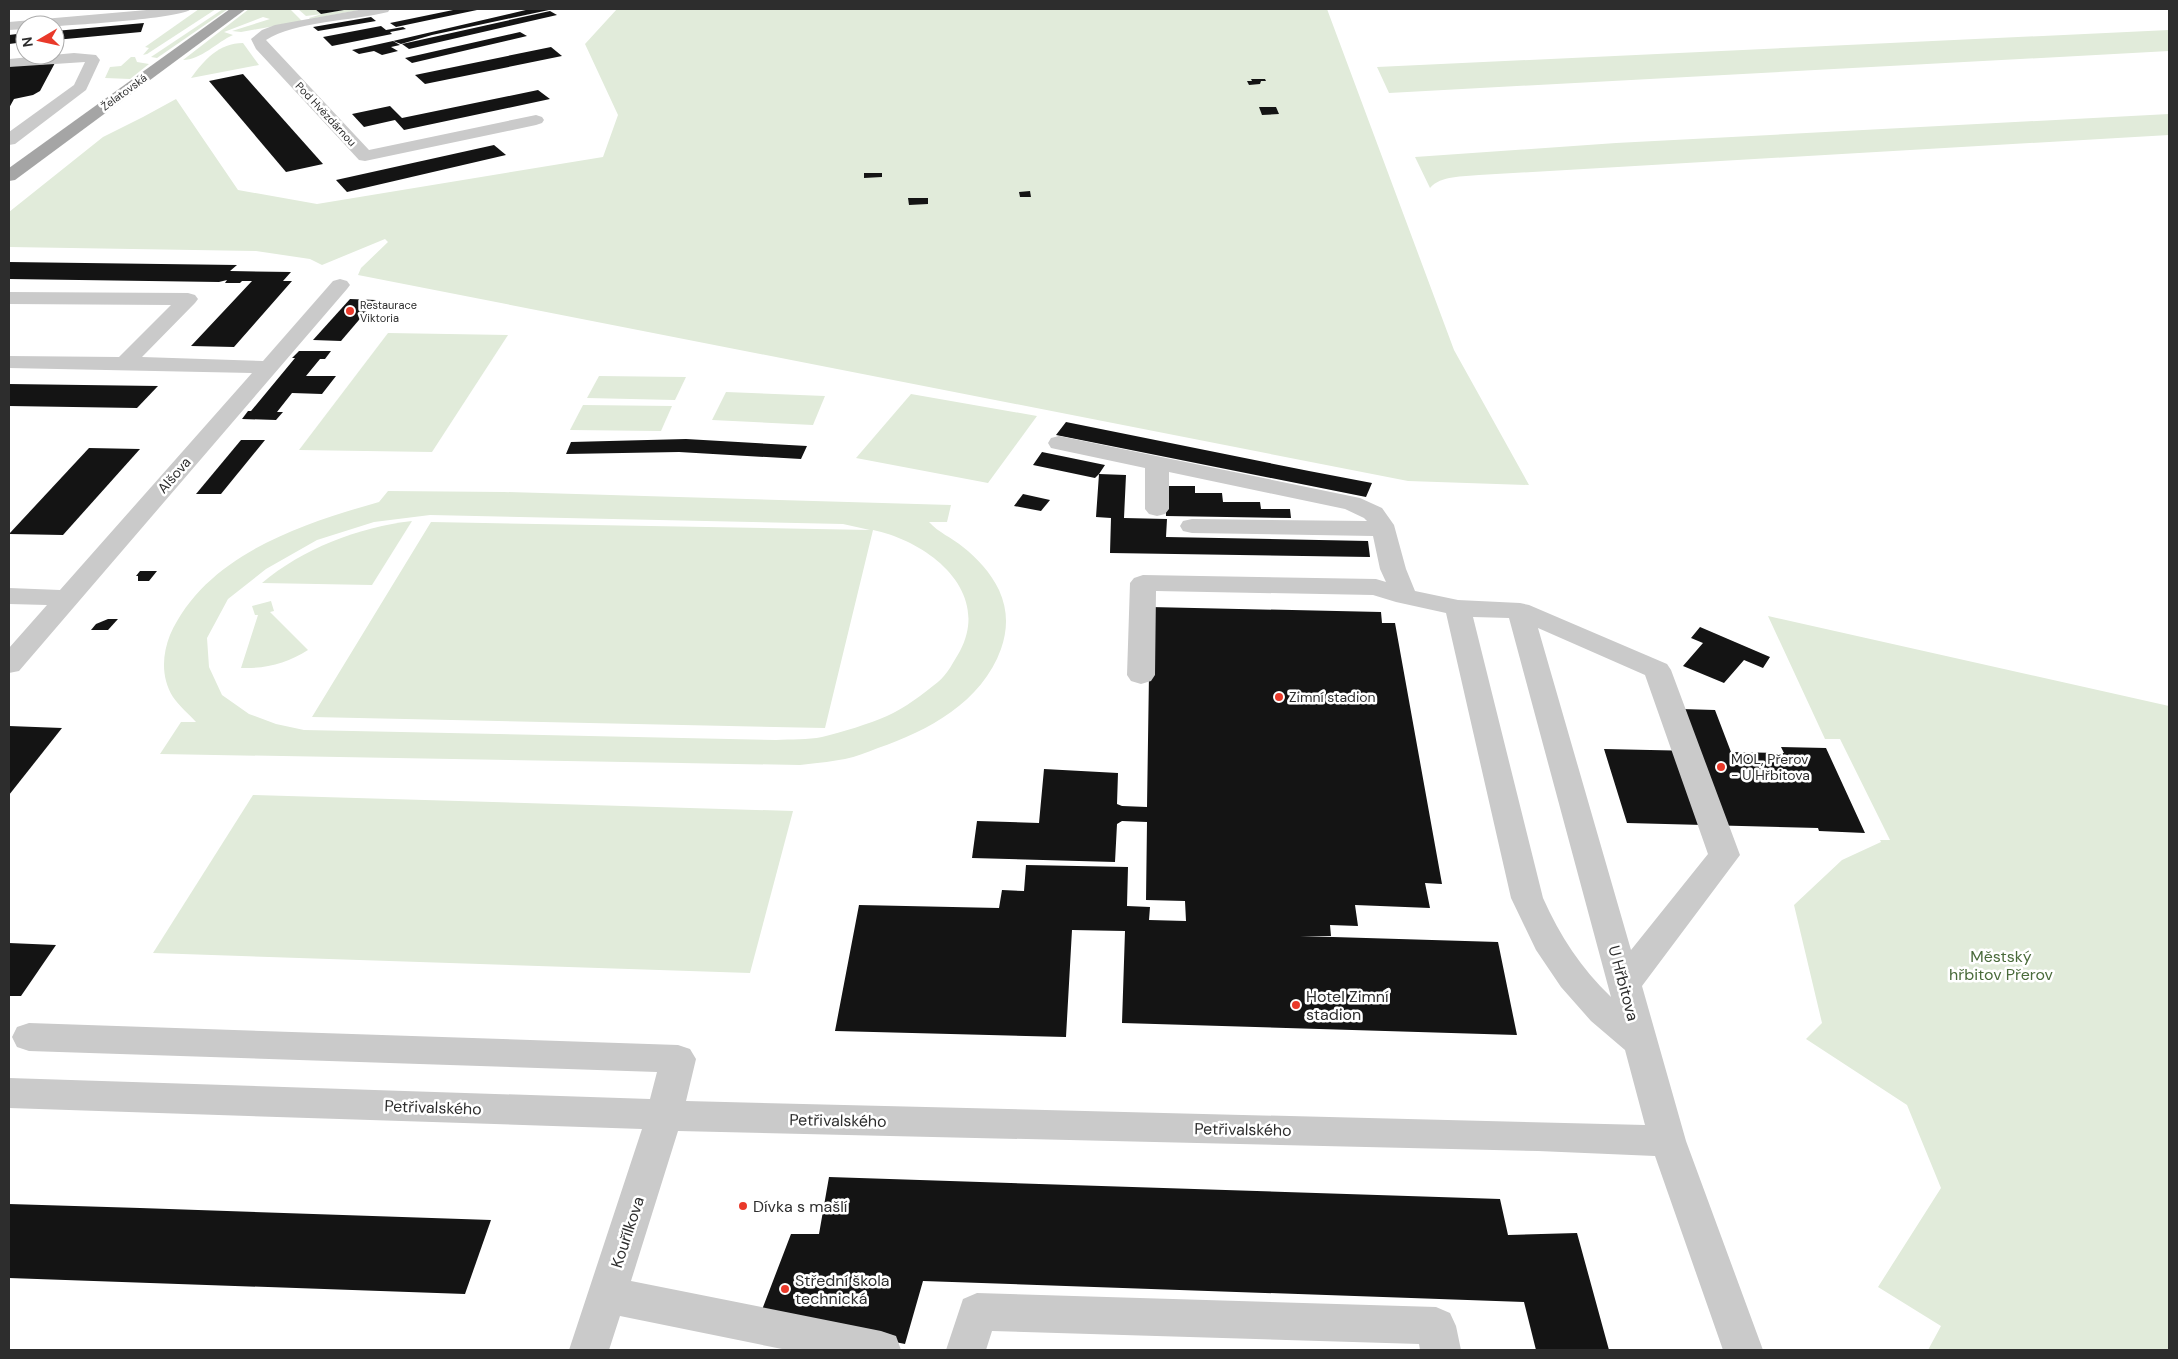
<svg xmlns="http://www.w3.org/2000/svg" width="2178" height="1359" font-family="'DM Sans',sans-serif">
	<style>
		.green { fill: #e1ebda; fill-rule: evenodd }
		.building { fill: #141414 }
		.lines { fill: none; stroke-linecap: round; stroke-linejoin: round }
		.minor { fill: #cacaca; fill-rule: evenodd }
		.major { fill: #a5a5a5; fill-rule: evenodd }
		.poi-dot { fill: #e9392a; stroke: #fff; stroke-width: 2 }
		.labels { text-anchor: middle; stroke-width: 5; stroke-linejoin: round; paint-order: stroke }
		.far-street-label { font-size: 11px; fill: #2d2d2d; stroke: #fff }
		.far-poi-label { font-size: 11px; fill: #2d2d2d; stroke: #fff; text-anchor: start }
		.street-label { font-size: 14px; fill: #2d2d2d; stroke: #fff }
		.poi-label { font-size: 14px; fill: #2d2d2d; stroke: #fff; text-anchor: start }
		.near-park-label { font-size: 16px; fill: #496a3a; stroke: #fff }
		.near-street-label { font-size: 16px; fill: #2d2d2d; stroke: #fff }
		.near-poi-label { font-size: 16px; fill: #2d2d2d; stroke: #fff; text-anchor: start }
	</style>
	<rect width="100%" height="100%" fill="#fff"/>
	<g class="green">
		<path d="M199,9h17l-69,45 -4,1 6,-7 -4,-1z"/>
		<path d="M223,9h5l-71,49 -6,-1z"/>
		<path d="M249,9h41l12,12 -61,11 -9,-1 38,-12 -7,-2 -39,15 9,3c-16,7 -32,25 -50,25z"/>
		<path d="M298,9h17l6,5 28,-5h16l-55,10 -1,-1 13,-4 -16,2z"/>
		<path d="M617,9h710l127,341 75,135 -121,-4 -1050,-206 3,-7 27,-26 -3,-3 -63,26 -12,-6 -54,-8 -247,-4v-35l94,-75 40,-20 33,-18 62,91 79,14 286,-47 15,-42 -33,-71z"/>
		<path d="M2169,30v21l-780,42 -12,-26z"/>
		<path d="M243,43l16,22 -68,13c13,-18 28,-35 52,-35z"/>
		<path d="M131,57h4l2,5 12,2 -19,15 -25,-1 5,-11 11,-1z"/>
		<path d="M2169,114v21l-690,40c-16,2 -38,0 -49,13l-15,-31 201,-14z"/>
		<path d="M388,333l120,2 -76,117 -133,-2z"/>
		<path d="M599,376l87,1 -11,23 -88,-2z"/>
		<path d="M726,392l99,4 -12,29 -101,-5z"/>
		<path d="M911,394l126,22 -49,67 -132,-25z"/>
		<path d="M583,405l89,1 -11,25 -91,-1z"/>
		<path d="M388,491l116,1 447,13 -4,17h-18c10,11 22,15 34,25 14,11 28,26 36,43 9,20 9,39 2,59 -19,53 -73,82 -123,99 -11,4 -22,9 -33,11 -15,3 -30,4 -45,6l-640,-11 21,-32h15c-7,-8 -17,-16 -23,-25 -12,-19 -11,-42 -3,-62 36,-80 131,-111 209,-133zM430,515l413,9 27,6 -439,-8 -119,195 513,11 48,-198c54,11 119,60 87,121 -6,10 -13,24 -22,31 -15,12 -33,26 -51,34 -18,8 -45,16 -65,21 -14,3 -31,2 -46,3l-472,-10 -28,-6 -27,-10 -27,-19 -13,-28 -2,-29 21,-39 38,-30 51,-29 57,-18z"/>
		<path d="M412,521l-40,64 -110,-2c40,-34 97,-56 150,-62z"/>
		<path d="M271,601l3,10 -4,1 38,38c-20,13 -43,19 -67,18l17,-53h-3l-3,-9z"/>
		<path d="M1768,616l401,90v644h-241l13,-24 -63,-39 63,-99 -34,-83 -101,-66 16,-16 -28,-118 48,-45 39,-18 -1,-2h10l-50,-101h-15z"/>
		<path d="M253,795l540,16 -43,162 -597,-20z"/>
	</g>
	<g class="building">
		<path d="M315,9h29v1l-23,4z"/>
		<path d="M458,9l19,1 -81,17 -6,-4z"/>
		<path d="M530,9l19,1 -117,25 -31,9 -8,-3z"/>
		<path d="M550,11l7,4 -148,34 -7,-5z"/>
		<path d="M371,17l5,4 -58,10 -5,-4z"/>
		<path d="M144,23l-3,9 -86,8v-9z"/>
		<path d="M381,26l5,4 17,-3 3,2 -16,3 2,2 -60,12 -9,-9z"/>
		<path d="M520,32l7,4 -115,27 -7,-5z"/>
		<path d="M25,33v9l-16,2v-9z"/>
		<path d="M393,41l7,4 -9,2 7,4 -16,4 -8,-4 -15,3 -7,-4z"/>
		<path d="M551,47l11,9 -137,28 -10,-9z"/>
		<path d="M56,61l-16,30 -7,4 -19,4 -5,9v-42z"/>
		<path d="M243,74l80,90 -37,8 -77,-91z"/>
		<path d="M1251,79h14l1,2h-5l-1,3 -11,1 -2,-4h5z"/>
		<path d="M538,90l12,9 -146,31 -9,-10 -31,7 -12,-13 38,-8 12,12z"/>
		<path d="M1259,107h17l3,7 -17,1z"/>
		<path d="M494,145l12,10 -159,37 -11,-12z"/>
		<path d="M864,173h18v4l-18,1z"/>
		<path d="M1030,191l1,6h-11l-1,-5z"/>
		<path d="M908,198h20v6l-19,1z"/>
		<path d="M9,262l228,3 -7,6 61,1 -8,9h9l-58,66 -43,-1 61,-65h-10l-2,2h-15l2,-3 -8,2 -210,-3z"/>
		<path d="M350,299l26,1 -35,41 -28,-1z"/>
		<path d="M299,351h32l-6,8h-5l-14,17h30l-14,18 -30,-1 -15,19h6l-7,8 -34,-1 6,-8h3l44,-53h-3z"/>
		<path d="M9,384l149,2 -21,22 -128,-2z"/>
		<path d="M1066,422l243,49 63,12 -6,14 -310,-62z"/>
		<path d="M686,439l121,7 -6,13 -122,-7 -113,2 5,-12z"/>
		<path d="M241,440h24l-44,54h-25z"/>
		<path d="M89,448l51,1 -77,86 -54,-1z"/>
		<path d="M1042,452l63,13 -6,9 27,1 -2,43 43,1 -1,18 202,4 2,16 -260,-4 1,-35 -15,-1 3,-43 -4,4 -62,-13z"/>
		<path d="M1165,486h30v7h27l1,9h37l1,7h29l1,9 -125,-2z"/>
		<path d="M1023,494l27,6 -9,11 -27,-5z"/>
		<path d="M140,571h17l-8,10h-11v-5h-2z"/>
		<path d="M1150,607l231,5 1,11h13l47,261 -17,-1 5,25 -75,-3 3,21 -28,-1 1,11h-31l198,6 19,93 -395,-12 3,-92 -53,-1 -6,107 -231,-6 24,-126 140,3 3,-18 22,1 2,-26 102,2 -1,39 23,1 -1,13 37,1 -1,-20 -39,-1 1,-78 -25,-1 -5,3 -2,38 -143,-4 5,-37 62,2 5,-54 74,4 -1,31 5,2 25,1z"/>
		<path d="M108,619h10l-10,11h-17l5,-6z"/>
		<path d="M1700,627l70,30 -7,11 -19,-8 -20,23 -41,-17 20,-23 -12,-5z"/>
		<path d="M1681,709l34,1 16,42 53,1 -3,-6 45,1 39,85 -46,-2 -1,-3 -191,-5 -23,-74 92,2z"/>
		<path d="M9,726l53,2 -53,67z"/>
		<path d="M9,943l47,2 -35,51h-12z"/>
		<path d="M829,1177l671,22 8,36 69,-2 32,117h-73l-12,-48 -601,-21 -18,63 -145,-29 31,-81h28z"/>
		<path d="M9,1204l131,4 351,12 -26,74 -456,-16z"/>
	</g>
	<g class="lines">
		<g class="minor">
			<path d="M158,9h33c-7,9 -115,16 -133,17 -9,0 -22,-1 -33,-1v4l-16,1v-8z"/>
			<path d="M364,9h26l-2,3c-35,9 -93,9 -122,28l103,110 167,-35 6,2 2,3 -2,3 -6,2 -171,36 -6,-1 -103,-111 -5,-10 11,-9 13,-5z"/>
			<path d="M74,53l22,2 4,5 -14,30 -71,54 -6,1v-13l65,-47 11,-23 -76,5v-8z"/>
			<path d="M340,279l7,2 3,4 -3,4 -328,382 -10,2v-25l38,-43 -38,-1v-16l51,2 192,-217 -243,-5v-12l110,1 52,-52 -162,-1v-12l179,1 7,2 3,4 -3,4 -53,54 121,4 70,-80z"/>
			<path d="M1059,436l301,62 22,10 12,17 12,44 9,22 43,9 62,3 9,2 138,59 4,6 69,185 -98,131 44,155 77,209h-40l-68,-194 -117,-5 -860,-20 -47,150 250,50 15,5 5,14h-114l-167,-34 -11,34h-40l73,-221 -633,-21v-30l641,21 7,-27 -628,-21 -12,-4 -5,-10 5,-10 12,-4 649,22 12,4 6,10 -10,42 959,24 -20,-75 -34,-29 -30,-34 -25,-37 -25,-52 -65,-285 -50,-11 -23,-7 -217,-4 -1,84 -4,6 -10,3 -10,-3 -4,-6 3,-92 4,-5 9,-3 233,4 10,3 -6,-13 -7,-33 -181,-3 -9,-2 -3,-5 3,-5 9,-2 175,2 -3,-3 -19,-9 -176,-37v37l-4,5 -8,2 -8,-2 -4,-5v-41l-94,-20 -3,-5 3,-5zM1473,617l36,1 102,379c-30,-29 -51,-61 -68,-99zM1538,628l107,47 63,179 -77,96z"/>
			<path d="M977,1293l459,14 14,6 6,13 5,24h-41l-1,-6 -427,-13 -6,19h-40l17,-51z"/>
		</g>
		<path class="major" d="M230,9h16l-231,171 -6,1v-13z"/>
	</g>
	<g class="poi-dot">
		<circle cx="350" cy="311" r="5"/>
		<circle cx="1279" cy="697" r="5"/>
		<circle cx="1721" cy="767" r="5"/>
		<circle cx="1296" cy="1005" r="5"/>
		<circle cx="743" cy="1206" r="5"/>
		<circle cx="785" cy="1289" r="5"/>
	</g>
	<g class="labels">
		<g class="far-street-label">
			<text transform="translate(124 92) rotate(-36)" y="4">Želatovská</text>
			<text transform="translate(326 114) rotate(47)" y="4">Pod Hvězdárnou</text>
		</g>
		<g class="far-poi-label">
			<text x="360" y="309">Restaurace<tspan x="360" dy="13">Viktoria</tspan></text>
		</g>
		<g class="street-label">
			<text transform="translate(174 475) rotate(-49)" y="5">Alšova</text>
		</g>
		<g class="poi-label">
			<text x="1289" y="702">Zimní stadion</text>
			<text x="1731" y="764">MOL, Přerov<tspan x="1731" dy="16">- U Hřbitova</tspan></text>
		</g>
		<g class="near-park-label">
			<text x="2001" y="962">Městský<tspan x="2001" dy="18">hřbitov Přerov</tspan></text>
		</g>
		<g class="near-street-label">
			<text transform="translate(1624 983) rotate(75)" y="6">U Hřbitova</text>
			<text transform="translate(433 1107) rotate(2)" y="6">Petřivalského</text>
			<text transform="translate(838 1120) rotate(1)" y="6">Petřivalského</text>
			<text transform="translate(1243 1129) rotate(1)" y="6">Petřivalského</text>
			<text transform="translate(627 1232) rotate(-72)" y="6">Kouřílkova</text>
		</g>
		<g class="near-poi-label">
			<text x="1306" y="1002">Hotel Zimní<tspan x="1306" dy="18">stadion</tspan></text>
			<text x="753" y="1212">Dívka s mašlí</text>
			<text x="795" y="1286">Střední škola<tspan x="795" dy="18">technická</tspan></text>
		</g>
	</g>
	<rect width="2178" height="1359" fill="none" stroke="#2d2d2d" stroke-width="20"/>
	<g transform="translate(40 40) rotate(261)"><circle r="24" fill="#ffffff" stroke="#ababab"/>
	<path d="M0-4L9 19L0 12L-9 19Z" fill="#e9392a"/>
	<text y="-8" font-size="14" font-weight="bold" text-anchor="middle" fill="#2d2d2d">N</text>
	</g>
</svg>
